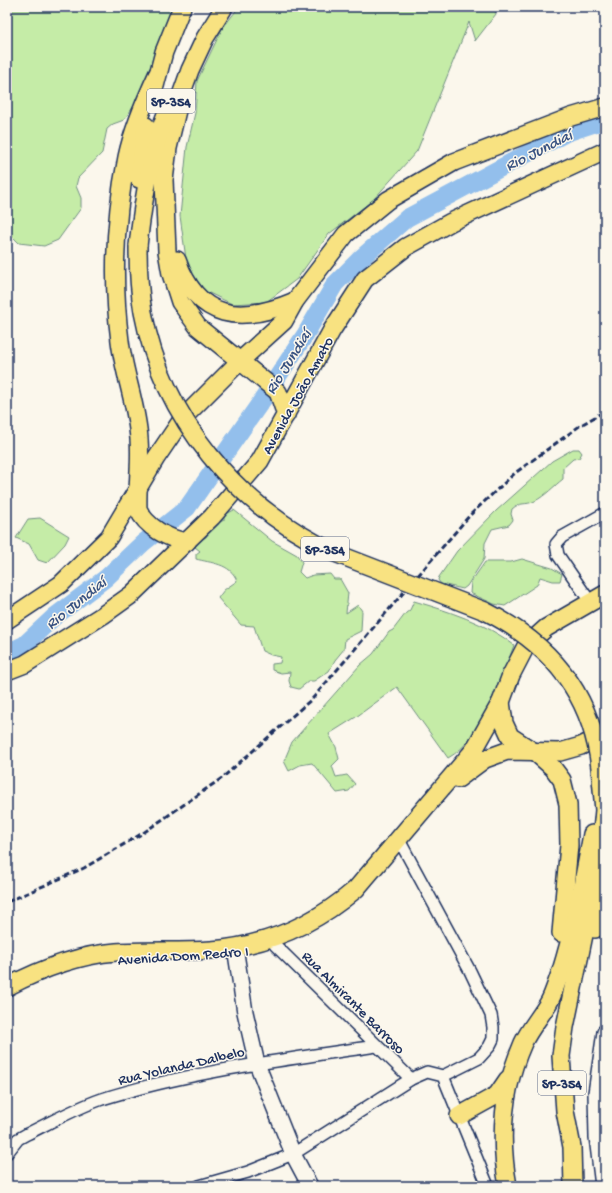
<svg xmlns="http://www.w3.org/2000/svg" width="612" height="1193" font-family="'Gochi Hand',sans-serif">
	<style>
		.green { fill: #c5eca7; stroke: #708e82 }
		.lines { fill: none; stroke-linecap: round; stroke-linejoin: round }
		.river { stroke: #93bfec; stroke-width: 18 }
		.street-casing { stroke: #1b2f5e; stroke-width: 14 }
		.secondary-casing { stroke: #1b2f5e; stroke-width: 18 }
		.primary-casing { stroke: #1b2f5e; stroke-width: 20 }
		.street { stroke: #fbf7ec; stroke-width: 11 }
		.secondary { stroke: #fbf7ec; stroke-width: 15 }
		.primary { stroke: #f8e281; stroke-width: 17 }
		.rail { stroke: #1b2f5e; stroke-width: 3; stroke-dasharray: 6 3; stroke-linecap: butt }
		.primary-bridge-casing { stroke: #1b2f5e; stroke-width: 20; stroke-linecap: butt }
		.primary-bridge { stroke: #f8e281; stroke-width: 17 }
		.labels { text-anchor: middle; stroke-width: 3; stroke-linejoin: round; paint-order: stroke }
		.shield { fill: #fbf7ec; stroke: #5e6b89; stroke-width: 1 }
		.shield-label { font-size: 14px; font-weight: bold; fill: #1b2f5e }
		.street-label { font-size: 15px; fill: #1b2f5e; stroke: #fbf7ec }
		.water-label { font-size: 16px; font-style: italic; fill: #395382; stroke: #fbf7ec }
	</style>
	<rect width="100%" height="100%" fill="#fbf7ec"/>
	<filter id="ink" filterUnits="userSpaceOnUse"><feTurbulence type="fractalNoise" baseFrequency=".025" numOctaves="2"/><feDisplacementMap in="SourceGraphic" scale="8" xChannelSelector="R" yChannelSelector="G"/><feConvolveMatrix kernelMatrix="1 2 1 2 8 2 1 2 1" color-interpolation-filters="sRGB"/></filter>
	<g filter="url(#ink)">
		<g class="green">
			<path d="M7,7h170l-19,52 -22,44 -12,17 -11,4 -6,5 -5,24 -24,25 -2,8 5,12v10l-23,32 -14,6 -25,-3 -12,-12z"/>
			<path d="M239,7h255l2,7 -21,27 -6,-19 -52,129 -44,49 -44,34 -32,45 -31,23 -34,2 -27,-13 -18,-25 -7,-50 7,-69 8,-34 2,-32 25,-52z"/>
			<path d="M573,449h6l3,4 -3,5 -6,1 -10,9v11c-9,7 -18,17 -28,22 -10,5 -14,0 -23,8l-1,5 2,6 -4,5 -17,4 -7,14 -1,16 -17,27 -4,3 -22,-5 -3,-4 1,-3 18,-26 39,-40 56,-50z"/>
			<path d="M234,510l38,31 25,14 5,7 -3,10 6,6 8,-3 17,-1 4,5h6l8,14 -2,20 12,-8 4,6 -1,20 -16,8 -1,10 -9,11 -6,11 -15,10h-5l-10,8 -8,-2 -2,-6 1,-9 -9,1 -9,-3v-6l8,-1 1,-6 -10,-2 -9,-4 -8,-25 -13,-1 -23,-27 6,-8 13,-9c-6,-18 -27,-18 -41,-22v-5l4,-3 -5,-4 4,-6 7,-4 6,-11 12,-6v-5z"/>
			<path d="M40,518l29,18 -4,8 -18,19 -9,-3 -9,-16 -13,-6 12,-19z"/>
			<path d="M522,559l30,9 10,6 -2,7h-7l-13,-4 -3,8 -32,21 -11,-2 -24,-11 1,-11 14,-20h26z"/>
			<path d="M414,601c34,10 72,22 100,44 -13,36 -31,94 -66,113l-51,-71 -41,30 -27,17 7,13 3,12 -7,7 4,11 11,-2 8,9 -6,7 -12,2 -25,-30 -12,2 -11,6 -5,-10 8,-19 68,-77 13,-11 16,-22 4,-2 13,-17 4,-3z"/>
		</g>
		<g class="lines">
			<path class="river" d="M7,653l17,-8 30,-28 52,-39 37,-35 44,-35 76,-109 42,-64 30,-51 26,-26 46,-40 159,-85 39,-13"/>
			<defs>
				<g id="street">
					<path d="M591,603l-33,-48 -2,-11 6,-7 43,-24"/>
					<path d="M398,838l72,133 21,44 2,12v12l-4,8 -10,11 -36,18"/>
					<path d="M275,945l136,134"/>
					<path d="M7,1153l11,-14 9,-5c24,-12 49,-26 75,-35 89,-28 182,-39 274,-53"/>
					<path d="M199,1186l49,-14 45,-18 118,-75 16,-7 16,4 45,110"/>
				</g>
				<g id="secondary">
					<path d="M235,947l10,65 12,52 36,90 17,32"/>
					<path d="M603,1186l-6,-49 -1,-44 9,-61"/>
				</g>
				<g id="primary">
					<path d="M223,9l-18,29 -15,32 -10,28 -12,50 -4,32 3,71 4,23 9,28 18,25 80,65 8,23"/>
					<path d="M157,75c-12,26 -24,54 -30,82 -12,60 -15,123 -7,184 4,33 17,65 19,98 2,23 -2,46 -1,70 8,18 30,30 49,33"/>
					<path d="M155,86l9,-34 18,-45"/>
					<path d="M139,179l7,-53"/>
					<path d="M138,246c5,-48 13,-95 31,-140"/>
					<path d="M177,260c21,61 64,64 118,41"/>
					<path d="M7,620l54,-36 48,-47 47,-79 27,-40 57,-57 44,-40 11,-20 51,-67 42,-34 66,-38 117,-45 34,-10"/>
					<path d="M7,671l18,-7 78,-49 28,-20 81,-78 48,-56 72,-131 33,-51 41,-32 45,-25 154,-71"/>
					<path d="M501,702l3,21 6,13 26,17 17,15 9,12 6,24 1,41 -8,88"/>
					<path d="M458,779l27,-20 22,-8 53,1 21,-6 24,-12"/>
					<path d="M595,929l10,-34"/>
					<path d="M7,987c34,-18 71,-32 109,-35 32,-2 63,0 95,-2 55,-4 103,-25 145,-61l118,-139 27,-48 10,-27 15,-29 20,-18 59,-34"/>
					<path d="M459,1116l38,-21 11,-16"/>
					<path d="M508,1186c-9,-48 -5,-98 15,-143 7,-15 18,-27 26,-41 5,-9 8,-21 12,-31 14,-45 23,-91 31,-137"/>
					<path d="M573,1186l-1,-39 -7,-36 -4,-55 4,-29 34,-165 5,-52 -4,-42"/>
				</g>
			</defs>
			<use href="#street" class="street-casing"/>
			<use href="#secondary" class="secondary-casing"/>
			<use href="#primary" class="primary-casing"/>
			<use href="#street" class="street"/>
			<use href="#secondary" class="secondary"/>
			<use href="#primary" class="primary"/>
			<path class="rail" d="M7,902l77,-34 59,-35 79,-55 91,-80 157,-183 45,-42 66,-48 24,-14"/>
			<defs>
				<path id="primary-bridge" d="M138,246c0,22 1,44 5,66 20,107 95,196 192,241l150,58c66,33 107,83 115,157"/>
			</defs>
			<use href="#primary-bridge" class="primary-bridge-casing"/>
			<use href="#primary-bridge" class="primary-bridge"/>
		</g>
	</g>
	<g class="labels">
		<g class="shield">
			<rect x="147" y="89" width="48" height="24" rx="3"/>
			<rect x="301" y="537" width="48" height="24" rx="3"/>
			<rect x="538" y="1071" width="48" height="24" rx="3"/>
		</g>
		<g class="shield-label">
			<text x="171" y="106">SP-354</text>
			<text x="325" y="554">SP-354</text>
			<text x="562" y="1088">SP-354</text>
		</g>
		<g class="street-label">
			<text transform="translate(297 395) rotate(-61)" y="5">Avenida João Amato</text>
			<text transform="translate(183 955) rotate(-4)" y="5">Avenida Dom Pedro I</text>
			<text transform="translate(354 1002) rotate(45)" y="5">Rua Almirante Barroso</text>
			<text transform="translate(181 1065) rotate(-13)" y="5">Rua Yolanda Dalbelo</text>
		</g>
		<g class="water-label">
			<text transform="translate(538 149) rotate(-27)" y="6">Rio Jundiaí</text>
			<text transform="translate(287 361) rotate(-58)" y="6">Rio Jundiaí</text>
			<text transform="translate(75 602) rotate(-39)" y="6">Rio Jundiaí</text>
		</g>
	</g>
	<rect width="612" height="1193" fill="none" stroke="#fbf7ec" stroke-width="24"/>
	<rect x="12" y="12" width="588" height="1169" fill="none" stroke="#1b2f5e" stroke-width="1.5" filter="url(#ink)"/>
</svg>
